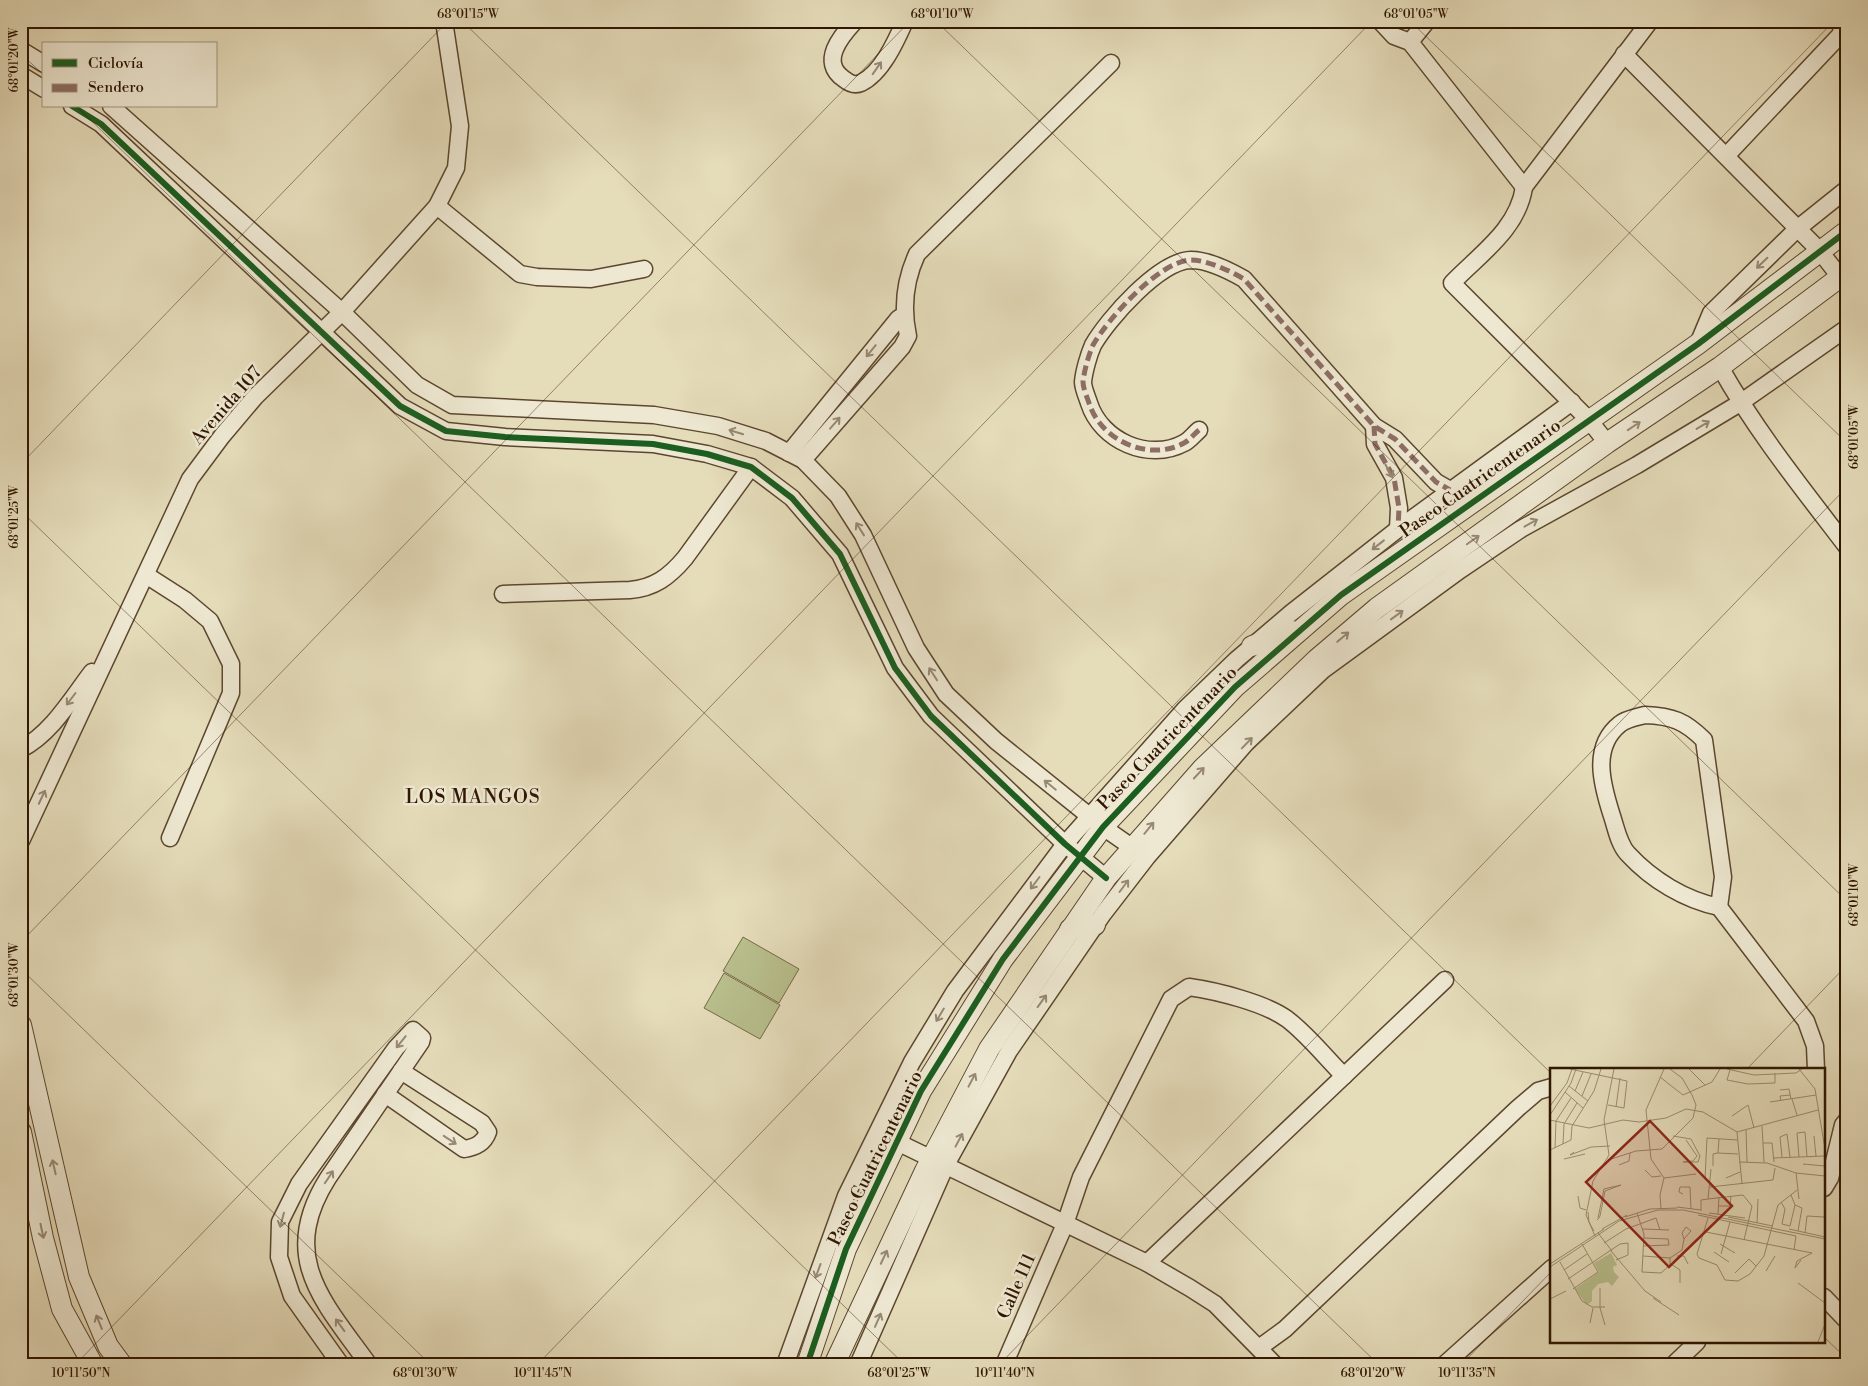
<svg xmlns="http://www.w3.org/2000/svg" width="1868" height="1386" font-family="'Libre Bodoni',serif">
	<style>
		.green { fill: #b8bf8d; stroke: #746a46 }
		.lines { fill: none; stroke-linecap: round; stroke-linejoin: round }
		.minor-casing { stroke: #5c472e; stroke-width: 19 }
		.tertiary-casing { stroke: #5c472e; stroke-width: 22 }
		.minor { stroke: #eee8d2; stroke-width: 16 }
		.tertiary { stroke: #eee8d2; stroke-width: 20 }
		.quiet { stroke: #8d6e63; stroke-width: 5; stroke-dasharray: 10 5; stroke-linecap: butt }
		.cycleway-casing { stroke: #eee8d2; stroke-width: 9 }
		.cycleway { stroke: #1b5e20; stroke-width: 6 }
		.oneway { stroke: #988974 }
		.ticks { fill: none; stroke: #2f1500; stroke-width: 1; stroke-opacity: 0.45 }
		.labels { text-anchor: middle; stroke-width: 5; stroke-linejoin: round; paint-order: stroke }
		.street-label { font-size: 18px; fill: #2f1500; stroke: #eee8d2 }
		.neighbourhood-label { font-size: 19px; letter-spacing: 1px; fill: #2f1500; stroke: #eee8d2 }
		.inset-road { fill: none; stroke: #9c8c70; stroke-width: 1 }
		.view { fill: #8f2418; fill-opacity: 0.15; stroke: #8f2418; stroke-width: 2.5 }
		.inset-edge { fill: none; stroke: #2f1500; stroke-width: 2.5 }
		.neatline { fill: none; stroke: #2f1500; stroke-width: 2 }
		.ticks-label { font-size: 12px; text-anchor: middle; fill: #2f1500 }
	</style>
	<rect width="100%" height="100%" fill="#e5dcba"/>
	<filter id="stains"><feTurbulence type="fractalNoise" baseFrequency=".004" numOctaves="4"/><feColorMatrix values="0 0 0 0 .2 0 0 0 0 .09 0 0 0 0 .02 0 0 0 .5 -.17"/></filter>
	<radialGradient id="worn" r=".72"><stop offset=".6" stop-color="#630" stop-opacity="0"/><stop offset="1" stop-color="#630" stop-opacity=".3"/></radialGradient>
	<g class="green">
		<path d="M743,937l56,32 -20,34 -56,-32z"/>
		<path d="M724,973l56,32 -20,34 -56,-31z"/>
	</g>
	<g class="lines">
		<defs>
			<g id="minor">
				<path d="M855,21c-14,15 -36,41 -11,58 5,4 10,7 17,4 21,-10 35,-42 44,-62"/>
				<path d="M1380,21l14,15 16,6 114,145 126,-166"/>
				<path d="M1410,42l17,-21"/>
				<path d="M21,50l23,14"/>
				<path d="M1624,54l195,196 21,27"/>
				<path d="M21,75l23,14"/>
				<path d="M72,106l29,18 299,282 46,25 59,6 148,7 54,10 44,13 41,31 48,56 55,114 36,48 134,128 41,34"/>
				<path d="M111,106l231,206 75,73 35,20 202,10 64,11 48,15 37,19 35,36 25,39 53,113 30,46 50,47 107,86 30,21"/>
				<path d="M1727,155l114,-121 1,-13"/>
				<path d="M1524,187c-6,42 -44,67 -72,96l137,137 18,23"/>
				<path d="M437,206l83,68 17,3 54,2 53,-10"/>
				<path d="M1698,344l13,-31 86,-84 50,-40"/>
				<path d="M1720,367c36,64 82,121 127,180"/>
				<path d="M1374,426l1,18 19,34 5,30 -1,21"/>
				<path d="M1199,430c-5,4 -9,10 -15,13 -35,19 -83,-2 -95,-40 -2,-6 -6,-15 -6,-21 1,-11 6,-28 10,-37 15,-26 66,-84 98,-85 16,0 39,11 53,19l130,147 21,13 41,43 14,8"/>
				<path d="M789,453l109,-134 6,-4"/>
				<path d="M803,460l99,-113 6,-11c-6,-28 -3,-56 9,-82l194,-191"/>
				<path d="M146,575l39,25 25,21 21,43v29l-61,145"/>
				<path d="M503,594l127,-4c24,-2 39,-13 55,-32l66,-91"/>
				<path d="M1645,715c27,1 40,6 59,25l19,137 -4,30c-34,-7 -67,-27 -91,-53 -9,-9 -12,-26 -16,-38 -10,-31 -21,-69 8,-92 6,-5 18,-7 25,-9z"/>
				<path d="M21,749c30,-15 51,-51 71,-77"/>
				<path d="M21,841l169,-362 32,-43 33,-39 87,-85 95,-106 19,-38 4,-42 -16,-105"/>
				<path d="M1719,907l87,114 9,25 1,24"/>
				<path d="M385,1094l79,55c12,-2 20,-6 24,-17l-6,-9 -81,-52"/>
				<path d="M897,1142l250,121 43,25 25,16 60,61"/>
				<path d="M1824,1188l6,-10 13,-53 4,-5"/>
				<path d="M1147,1263l298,-283"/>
				<path d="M1824,1297l23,24"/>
				<path d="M1259,1348l26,-19 233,-221 20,-17 14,-4"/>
				<path d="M341,1365l-49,-69 -13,-39 1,-35 19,-38 97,-136 17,-18 9,8 -1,4 -93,136c-50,79 -5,123 41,187"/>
				<path d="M785,1365l61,-169 66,-134 43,-71 110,-147 120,-135 51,-49 55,-47 107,-84 174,-127"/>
				<path d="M858,1365l88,-200 63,-114 94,-137 44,-57 99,-114 77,-73 137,-100 61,-41 116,-64 103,-62 107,-75"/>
				<path d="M1004,1365l61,-141 16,-47 90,-178 18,-12c28,4 76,16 98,32 21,16 39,39 57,57"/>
				<path d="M1444,1365l108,-97"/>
				<path d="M1673,1365l24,-23"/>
			</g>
			<g id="tertiary">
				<path d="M1252,646l40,-15"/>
				<path d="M1070,929l25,-4"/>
				<path d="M21,1025l58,252 29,69 14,19"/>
				<path d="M21,1132l22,106 19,71 31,56"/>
				<path d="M807,1365l39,-116 75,-158 82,-132 100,-132 132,-140 106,-92 357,-251 149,-113"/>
				<path d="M834,1365l91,-194 64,-122 117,-171 96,-109 115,-110 60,-51 230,-165 113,-76 127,-95"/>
			</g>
		</defs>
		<use href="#minor" class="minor-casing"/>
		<use href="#tertiary" class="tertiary-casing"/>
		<use href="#minor" class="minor"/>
		<use href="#tertiary" class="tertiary"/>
		<g class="quiet">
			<path d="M1374,426l1,18 19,34 5,30 -1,21"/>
			<path d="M1199,430c-5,4 -9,10 -15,13 -35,19 -83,-2 -95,-40 -2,-6 -6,-15 -6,-21 1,-11 6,-28 10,-37 15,-26 66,-84 98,-85 16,0 39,11 53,19l130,147 21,13 41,43 14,8"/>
		</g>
		<defs>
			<g id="cycleway">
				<path d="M72,106l29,18 299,282 46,25 59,6 148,7 54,10 44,13 41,31 48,56 55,114 36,48 134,128 41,34"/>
				<path d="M807,1365l39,-116 75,-158 82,-132 100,-132 132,-140 106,-92 357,-251 149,-113"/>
			</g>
		</defs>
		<use href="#cycleway" class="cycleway-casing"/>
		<use href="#cycleway" class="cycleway"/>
	</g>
	<defs><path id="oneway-shaft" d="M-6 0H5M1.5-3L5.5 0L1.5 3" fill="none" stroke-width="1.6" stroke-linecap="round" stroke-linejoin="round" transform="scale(1.25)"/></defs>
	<g class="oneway">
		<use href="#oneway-shaft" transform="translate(877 68) rotate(-55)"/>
		<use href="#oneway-shaft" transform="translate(1762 263) rotate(136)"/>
		<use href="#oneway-shaft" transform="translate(871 351) rotate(129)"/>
		<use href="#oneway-shaft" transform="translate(835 423) rotate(-49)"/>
		<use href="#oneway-shaft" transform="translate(1703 425) rotate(-31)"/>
		<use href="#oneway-shaft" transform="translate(1634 426) rotate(-34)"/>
		<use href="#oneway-shaft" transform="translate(736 432) rotate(-163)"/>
		<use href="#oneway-shaft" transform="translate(1389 471) rotate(61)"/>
		<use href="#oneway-shaft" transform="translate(1531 523) rotate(-29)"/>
		<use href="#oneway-shaft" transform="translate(860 529) rotate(-122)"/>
		<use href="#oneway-shaft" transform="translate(1473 540) rotate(-35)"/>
		<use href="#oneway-shaft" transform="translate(1378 545) rotate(142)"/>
		<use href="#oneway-shaft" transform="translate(1397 615) rotate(-36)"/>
		<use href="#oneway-shaft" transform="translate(1343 637) rotate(-40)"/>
		<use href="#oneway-shaft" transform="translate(933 674) rotate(-123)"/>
		<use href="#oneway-shaft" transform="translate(71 699) rotate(127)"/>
		<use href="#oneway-shaft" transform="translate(1247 743) rotate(-46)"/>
		<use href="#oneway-shaft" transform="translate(1199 773) rotate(-47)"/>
		<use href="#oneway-shaft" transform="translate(1050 785) rotate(-141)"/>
		<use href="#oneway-shaft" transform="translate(42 797) rotate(-65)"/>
		<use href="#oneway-shaft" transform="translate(1149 828) rotate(-51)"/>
		<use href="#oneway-shaft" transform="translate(1035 883) rotate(127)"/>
		<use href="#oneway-shaft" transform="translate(1124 886) rotate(-53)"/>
		<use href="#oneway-shaft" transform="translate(1042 1001) rotate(-54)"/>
		<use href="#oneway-shaft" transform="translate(940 1015) rotate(121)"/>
		<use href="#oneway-shaft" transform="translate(401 1042) rotate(129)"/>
		<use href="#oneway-shaft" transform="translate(972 1080) rotate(-62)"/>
		<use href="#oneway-shaft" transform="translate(450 1140) rotate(33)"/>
		<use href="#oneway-shaft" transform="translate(959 1140) rotate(-62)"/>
		<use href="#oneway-shaft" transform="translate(54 1167) rotate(-103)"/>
		<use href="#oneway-shaft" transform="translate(329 1177) rotate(-56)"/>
		<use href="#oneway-shaft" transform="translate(282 1220) rotate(105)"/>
		<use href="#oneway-shaft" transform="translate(42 1231) rotate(78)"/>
		<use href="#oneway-shaft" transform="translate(884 1257) rotate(-65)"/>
		<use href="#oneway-shaft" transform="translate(818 1271) rotate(110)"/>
		<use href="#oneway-shaft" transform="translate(878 1320) rotate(-66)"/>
		<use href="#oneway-shaft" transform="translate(99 1322) rotate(-112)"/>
		<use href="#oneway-shaft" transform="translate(340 1325) rotate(-126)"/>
	</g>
	<path class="ticks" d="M462,21l1090,1053M936,21l911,880M1410,21l437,422M21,54l23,21M76,106l1303,1259M21,464l427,-443M21,511l884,854M21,942l889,-921M21,969l410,396M1746,1070l101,-105M1824,1337l23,22M75,1365l1297,-1344M537,1365l1297,-1344M999,1365l848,-878M1461,1365l91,-94"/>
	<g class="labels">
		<g class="street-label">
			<text transform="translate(226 405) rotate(-49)" y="6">Avenida 107</text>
			<text transform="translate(1480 478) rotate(-35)" y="6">Paseo Cuatricentenario</text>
			<text transform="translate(1167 738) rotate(-46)" y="6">Paseo Cuatricentenario</text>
			<text transform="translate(875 1158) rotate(-64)" y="6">Paseo Cuatricentenario</text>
			<text transform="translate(1016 1286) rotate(-66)" y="6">Calle 111</text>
		</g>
		<g class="neighbourhood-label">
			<text x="473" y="803">LOS MANGOS</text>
		</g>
	</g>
	<g transform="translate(1550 1068)">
		<rect width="275" height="275" fill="#e5dcba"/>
		<path d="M61,185l6,12 -4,2 1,5 5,5 -7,9 -4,-4 -10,2 -6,7v10l-5,4 -12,-16 24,-17 -5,-9z" fill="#b8bf8d"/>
		<path class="inset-road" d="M20,1l57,12 -3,27 -16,-3M139,1l16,16M177,1l27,6 42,-2 6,-4M249,1l16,20 10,60M180,2l-3,10 21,4 27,-1v-10M110,9l23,18 29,-13 8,-13M19,18l19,15M230,22l9,-1 2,10M25,23l8,-19M15,24l18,16M32,28l9,-22M242,31l5,16M231,33l-1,-5 10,-1M220,34l46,-7M0,38l17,-23 5,-14M66,39l4,-29M0,47l21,-32 5,-14M182,48l16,-11 6,23M0,52l39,8 34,-8 16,2 27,-4 20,-9 17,3 34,20 81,-22M212,58l2,36M196,62l1,32M187,64l5,52M123,68l18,3 9,17 -2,6h-15M264,68l2,20M169,71l-1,14 20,1M213,75h9l2,19M13,76l1,-20 13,-21M5,80l1,-27 15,-23M0,82l21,-10 1,-14 22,-35 7,-22M24,84l-4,3 21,-8 19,-1M232,89l-2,-20 7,-3 3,23M249,89l-2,-24 8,-1 2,25M223,90l52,-2M14,91l21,-5M58,92l28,-9 26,-2 31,-31 3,-13 -4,-10 -10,-17 -12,-9M133,94l10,-1 4,-5 -11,-16M189,94l28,1 29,10 29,3M253,96l22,2M69,97l10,-4 1,-8M163,98v-12l5,-1M161,101l-3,30 35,-4 9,11 -8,34M95,102l7,7 9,-1M246,105l3,26M114,110l32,-4M176,110l14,-6M155,111l2,-41 30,2M160,119l63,-7 2,-12M133,126l-4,-2 1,-5h10l1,22M28,128l2,12 6,2M231,134l4,7 -3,15 8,2 5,-21 -4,-10M245,137l7,3 -4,23M169,138h11l1,-10M127,139l24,3M275,140v34M111,141l-1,-14 4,-17 -13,-19 -5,-49 18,-41M151,143v-11l7,-1M38,144l1,10 5,9M87,145l7,21 -2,38 19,1 9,-8v-7M159,145l36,5M168,146l1,-17M148,147l98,21 -2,14M75,149l25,-8 27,-1M178,149l45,9M158,150l-11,36 2,4 18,7 8,15 13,1 12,-7 14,-18 14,-51 19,-15M47,152l2,-2 1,-2 5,-25 16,-6 -17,4 -6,29M207,155l1,-24M136,159l5,4 -7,8 -2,-6zM52,161l25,-14M93,161l26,1M239,161l36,8M156,164l106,21 -15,8 -2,7 6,-8M48,165l14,18M255,165l2,-17 17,1M45,168l-9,-21 7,-34 16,-26 -5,-35 10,-51M54,175l22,-14 30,-11 4,12M170,176l15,9M93,178l26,-1 -1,-6 -24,-1M61,183l34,40 16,11M164,184l15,10M171,186l9,-32M93,188l27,2 12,-8 2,-11M127,188h7l4,8M10,194l22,39 10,6h13M0,196l54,-35M121,196l9,6v13M0,199l69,-46 39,-11h25l142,29M14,202l23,-16M216,203l9,-15M185,205l14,-14 7,7M18,211l52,-35 8,-1v12l-12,5M248,215l27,20M50,220v20l5,17M23,221l25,-17 -16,-28M103,230l26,17M0,231l16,-8M40,255l3,-15M268,274l7,-18"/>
		<path class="view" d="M100,53l82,85 -63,61 -83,-85z"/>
		<rect width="275" height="275" class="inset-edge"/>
	</g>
	<rect width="1868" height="1386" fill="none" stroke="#e5dcba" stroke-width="55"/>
	<rect x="42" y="42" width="175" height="65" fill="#eee8d2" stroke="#a2947e"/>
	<rect x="52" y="59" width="25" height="8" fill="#1b5e20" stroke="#a2947e"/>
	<text x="88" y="68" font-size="15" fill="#2f1500">Ciclovía</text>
	<rect x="52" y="84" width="25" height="8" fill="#8d6e63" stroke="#a2947e"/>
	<text x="88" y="92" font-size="15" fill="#2f1500">Sendero</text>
	<rect x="28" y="28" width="1812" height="1330" class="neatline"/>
	<g class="ticks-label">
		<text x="468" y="18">68°01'15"W</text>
		<text x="942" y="18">68°01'10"W</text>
		<text x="1416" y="18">68°01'05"W</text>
		<text transform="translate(14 60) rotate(-90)" y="4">68°01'20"W</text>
		<text transform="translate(1854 437) rotate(-90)" y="4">68°01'05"W</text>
		<text transform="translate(14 517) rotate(-90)" y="4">68°01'25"W</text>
		<text transform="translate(1854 895) rotate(-90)" y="4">68°01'10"W</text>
		<text transform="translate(14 975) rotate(-90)" y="4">68°01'30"W</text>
		<text x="81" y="1377">10°11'50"N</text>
		<text x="425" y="1377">68°01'30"W</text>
		<text x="543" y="1377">10°11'45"N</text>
		<text x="899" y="1377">68°01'25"W</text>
		<text x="1005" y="1377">10°11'40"N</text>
		<text x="1373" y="1377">68°01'20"W</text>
		<text x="1467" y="1377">10°11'35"N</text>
	</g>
	<rect width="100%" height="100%" filter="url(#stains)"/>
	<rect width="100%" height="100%" fill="url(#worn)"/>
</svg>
